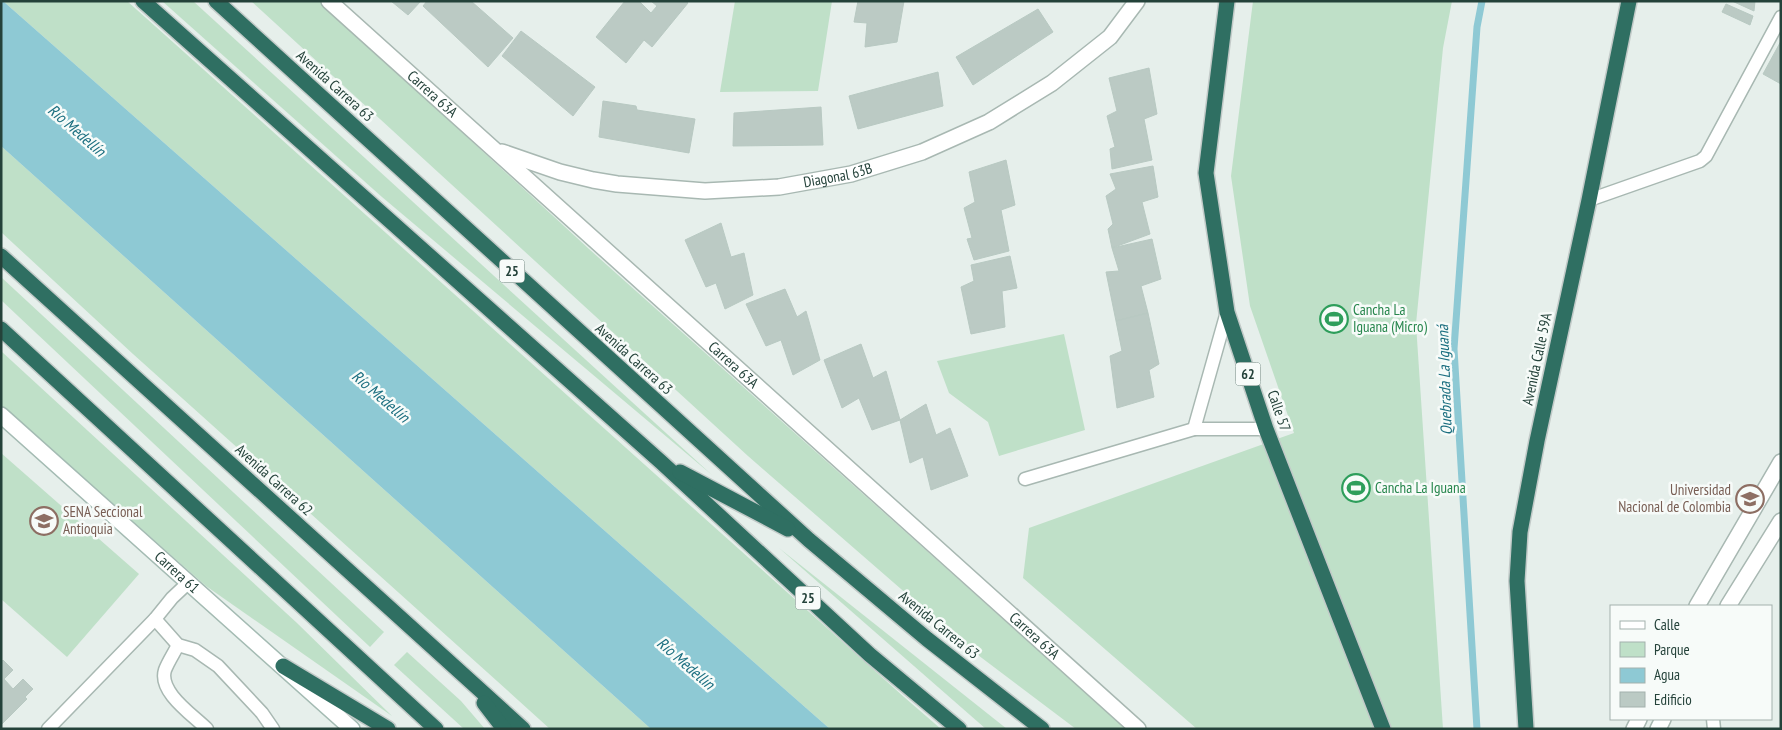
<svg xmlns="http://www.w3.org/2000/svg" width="1782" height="730" font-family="'PT Sans Narrow',sans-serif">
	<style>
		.green { fill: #bfe0c8 }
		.water { fill: #8ec9d4 }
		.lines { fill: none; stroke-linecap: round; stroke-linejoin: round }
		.stream { stroke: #8ec9d4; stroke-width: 7 }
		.building { fill: #bbcac4; stroke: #b8c9c2 }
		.lane-casing { stroke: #a8b8b2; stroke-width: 15 }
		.street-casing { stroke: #a8b8b2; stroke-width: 18 }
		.secondary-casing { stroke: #a4bbb3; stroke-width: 18 }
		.highway-casing { stroke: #c2cac8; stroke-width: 18 }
		.lane { stroke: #fff; stroke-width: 12 }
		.street { stroke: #fff; stroke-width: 15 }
		.secondary { stroke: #fff; stroke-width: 15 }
		.highway { stroke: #2f6f62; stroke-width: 15 }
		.labels { text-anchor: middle; stroke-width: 5; stroke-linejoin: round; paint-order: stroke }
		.shield { fill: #f7fbf9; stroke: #637a73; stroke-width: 1 }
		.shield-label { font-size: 14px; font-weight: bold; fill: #24423a }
		.street-label { font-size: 15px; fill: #24423a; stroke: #f7fbf9 }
		.leisure-label { font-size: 15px; fill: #27864d; stroke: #f7fbf9; text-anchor: start }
		.education-label { font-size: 15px; fill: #785e54; stroke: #f7fbf9; text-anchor: end }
		.water-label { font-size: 16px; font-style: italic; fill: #1c6f80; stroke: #f7fbf9 }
	</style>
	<rect width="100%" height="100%" fill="#e6efeb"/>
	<g class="green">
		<path d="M3,1h124l777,696 37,32h-111z"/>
		<path d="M162,1h31l519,474 -330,-278z"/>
		<path d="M251,1h68l270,248 537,480h-50l-106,-80 -222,-193z"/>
		<path d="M735,1h97l-14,90 -98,1z"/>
		<path d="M1253,1h199l-9,47 -27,276 27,405h-246l-174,-151 6,-50 265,-95 -44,-127 -19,-130z"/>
		<path d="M1,146l650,583h-101l-43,-39 -374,-336 -132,-122z"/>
		<path d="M1,277l383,355 -14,15 -369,-347z"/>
		<path d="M1064,334l21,96 -86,26 -11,-34 -39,-29 -12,-32z"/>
		<path d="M1,351l296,272 95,93 -186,-130 -205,-181z"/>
		<path d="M1,453l138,121 -72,83 -66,-58z"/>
		<path d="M779,548l228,181h-21z"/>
		<path d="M407,652l54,49 24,28h-21l-70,-64z"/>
	</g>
	<path class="water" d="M1,1h2l827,728h-179l-650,-583z"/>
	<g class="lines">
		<path class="stream" d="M1477,729l-23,-380 23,-322 5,-26"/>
	</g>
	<g class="building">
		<path d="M391,1h30l-13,14z"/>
		<path d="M427,1h44l42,37 -25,29 -65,-61z"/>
		<path d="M625,1h14l12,12 6,-7 -6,-5h35l2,2 -36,44 -8,-7 -18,23 -30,-26z"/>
		<path d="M858,1h46l-7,41 -32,5 2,-24 -13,-1z"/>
		<path d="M1732,1h23l-1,10z"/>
		<path d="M1726,4l27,12 -3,9 -28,-13z"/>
		<path d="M1038,9l15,23 -80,53 -17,-28z"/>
		<path d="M521,31l74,56 -22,29 -71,-60z"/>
		<path d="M1781,41v43l-18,-10z"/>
		<path d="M1149,68l8,46 -13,5 8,41 -40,9 -2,-20 5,-2 -8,-31 10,-5 -8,-33z"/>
		<path d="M938,72l5,34 -85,23 -9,-33z"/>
		<path d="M603,101l33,5 1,4 58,9 -6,34 -90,-16z"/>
		<path d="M821,107l2,38 -90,1 1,-33z"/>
		<path d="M1006,160l9,45 -14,5 8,41 -35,9 -7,-21 5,-1 -8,-30 11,-6 -6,-30z"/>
		<path d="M1153,166l5,31 -16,5 8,32 -38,14 -4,-19 5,-5 -7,-28 10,-7 -6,-15z"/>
		<path d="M721,223l10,34 13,-4 9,42 -28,14 -9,-26 -10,4 -21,-47z"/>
		<path d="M1152,239l9,40 -20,7 7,27 -32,8 -10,-49 13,-1 -7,-23z"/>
		<path d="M1010,256l7,32 -15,3 3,36 -34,7 -10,-47 13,-6 -3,-16z"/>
		<path d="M785,289l12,28 9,-6 14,49 -27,15 -12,-35 -15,6 -20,-42z"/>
		<path d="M1148,313l11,51 -10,6 5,27 -37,11 -7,-52 12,-5 -6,-30z"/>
		<path d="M861,344l12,34 13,-7 14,49 -28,10 -13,-32 -17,10 -18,-48z"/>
		<path d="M926,404l10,31 14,-7 18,48 -37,14 -8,-33 -13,6 -10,-43z"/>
		<path d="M3,660l10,10 -9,9 9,10 10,-10 10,10 -8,8 2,2 -26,26v-63z"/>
	</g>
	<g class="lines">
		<defs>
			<g id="lane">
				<path d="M1589,200l111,-39 6,-5 75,-139"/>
				<path d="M1227,312l-33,117h72"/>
				<path d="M1025,479l169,-50"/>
				<path d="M155,619l23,26 17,5 23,16 44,47 11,16"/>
				<path d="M178,645c-4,8 -10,17 -13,25 -7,22 28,45 42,59"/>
				<path d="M1713,719l1,10"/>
				<path d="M48,729l107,-110 17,-21 17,-16"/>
			</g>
			<g id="street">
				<path id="s1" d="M329,1l809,728"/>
				<path id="s2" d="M502,152l58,20 33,8 24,4 88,7 74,-4 72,-13 71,-22 67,-30 63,-39 58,-46 27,-36"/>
				<path d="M1697,606l84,-144"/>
				<path d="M1728,606l53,-85"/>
				<path d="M1634,729l5,-10"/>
				<path d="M1658,729l5,-10"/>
			</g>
			<g id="secondary">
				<path id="s3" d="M1,415l351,314"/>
			</g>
			<g id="highway">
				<path d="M143,1l518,461 209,193 89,74"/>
				<path d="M216,1l593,539 118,99 115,90"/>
				<path d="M1227,1l-21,172 21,139 39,117 117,300"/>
				<path d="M1,256l522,473"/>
				<path d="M1,329l435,400"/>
				<path d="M680,472l108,57"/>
				<path d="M283,666l105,63"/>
				<path d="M484,703l20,26"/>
				<path d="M1526,729l-9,-148 3,-49 17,-91 52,-241 40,-199"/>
			</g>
		</defs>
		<use href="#lane" class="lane-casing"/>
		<use href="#street" class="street-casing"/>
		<use href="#secondary" class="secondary-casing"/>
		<use href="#highway" class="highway-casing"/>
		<use href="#lane" class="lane"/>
		<use href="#street" class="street"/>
		<use href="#secondary" class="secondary"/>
		<use href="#highway" class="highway"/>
	</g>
	<defs>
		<symbol id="stadium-ring" viewBox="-11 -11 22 22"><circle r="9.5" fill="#f7fbf9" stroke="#2e9e5b" stroke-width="1.5"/><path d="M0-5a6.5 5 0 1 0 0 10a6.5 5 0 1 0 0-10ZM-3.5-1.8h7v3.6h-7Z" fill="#2e9e5b"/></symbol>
		<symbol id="university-ring" viewBox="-11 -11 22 22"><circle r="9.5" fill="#f7fbf9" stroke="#8d6e63" stroke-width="1.5"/><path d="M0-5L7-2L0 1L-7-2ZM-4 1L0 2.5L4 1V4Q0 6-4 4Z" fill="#8d6e63"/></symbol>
	</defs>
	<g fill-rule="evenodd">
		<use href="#stadium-ring" x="1318" y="303" width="32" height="32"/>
		<use href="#stadium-ring" x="1340" y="472" width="32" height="32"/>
		<use href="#university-ring" x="1734" y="483" width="32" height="32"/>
		<use href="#university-ring" x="28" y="505" width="32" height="32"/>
	</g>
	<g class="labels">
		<g class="shield">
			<rect x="499.5" y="259.5" width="25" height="23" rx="4"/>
			<rect x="1235.5" y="362.5" width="25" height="23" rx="4"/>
			<rect x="795.5" y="586.5" width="25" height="23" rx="4"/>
		</g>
		<g class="shield-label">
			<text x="512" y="276">25</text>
			<text x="1248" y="379">62</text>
			<text x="808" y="603">25</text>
		</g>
		<g class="street-label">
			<text transform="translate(335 86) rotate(42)" y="5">Avenida Carrera 63</text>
			<text dy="5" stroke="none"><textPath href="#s1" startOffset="139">Carrera 63A</textPath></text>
			<text dy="5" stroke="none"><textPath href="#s2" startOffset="342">Diagonal 63B</textPath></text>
			<text transform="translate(634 359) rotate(42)" y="5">Avenida Carrera 63</text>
			<text transform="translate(1537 359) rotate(-78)" y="5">Avenida Calle 59A</text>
			<text dy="5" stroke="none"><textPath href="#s1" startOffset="544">Carrera 63A</textPath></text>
			<text transform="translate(1279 411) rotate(71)" y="5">Calle 57</text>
			<text transform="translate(274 480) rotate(42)" y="5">Avenida Carrera 62</text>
			<text dy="5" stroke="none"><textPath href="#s3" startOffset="236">Carrera 61</textPath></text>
			<text transform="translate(939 625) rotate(39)" y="5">Avenida Carrera 63</text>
			<text dy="5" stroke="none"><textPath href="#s1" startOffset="949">Carrera 63A</textPath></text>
		</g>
		<g class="leisure-label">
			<text x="1353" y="315">Cancha La<tspan x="1353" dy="17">Iguana (Micro)</tspan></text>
			<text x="1375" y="493">Cancha La Iguana</text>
		</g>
		<g class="education-label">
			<text x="1731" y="495">Universidad<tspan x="1731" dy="17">Nacional de Colombia</tspan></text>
			<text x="63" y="517" text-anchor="start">SENA Seccional<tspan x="63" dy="17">Antioquia</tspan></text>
		</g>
		<g class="water-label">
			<text transform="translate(77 130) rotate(41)" y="6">Río Medellín</text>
			<text transform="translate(1444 380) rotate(-92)" y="6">Quebrada La Iguaná</text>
			<text transform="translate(381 396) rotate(41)" y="6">Río Medellín</text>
			<text transform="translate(686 663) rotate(41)" y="6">Río Medellín</text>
		</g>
	</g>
	<rect width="1782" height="730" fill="none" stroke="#24423a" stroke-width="5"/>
	<rect x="1610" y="605" width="162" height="115" fill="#f7fbf9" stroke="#a3b1ad"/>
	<rect x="1620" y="621" width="25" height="8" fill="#ffffff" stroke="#a3b1ad"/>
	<text x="1654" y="630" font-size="15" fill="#24423a">Calle</text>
	<rect x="1620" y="642" width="25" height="15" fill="#bfe0c8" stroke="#a3b1ad"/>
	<text x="1654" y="655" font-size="15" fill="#24423a">Parque</text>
	<rect x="1620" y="668" width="25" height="15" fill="#8ec9d4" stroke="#a3b1ad"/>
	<text x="1654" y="680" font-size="15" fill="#24423a">Agua</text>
	<rect x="1620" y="692" width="25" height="15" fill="#bbcac4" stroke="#a3b1ad"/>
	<text x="1654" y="705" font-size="15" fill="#24423a">Edificio</text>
</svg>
